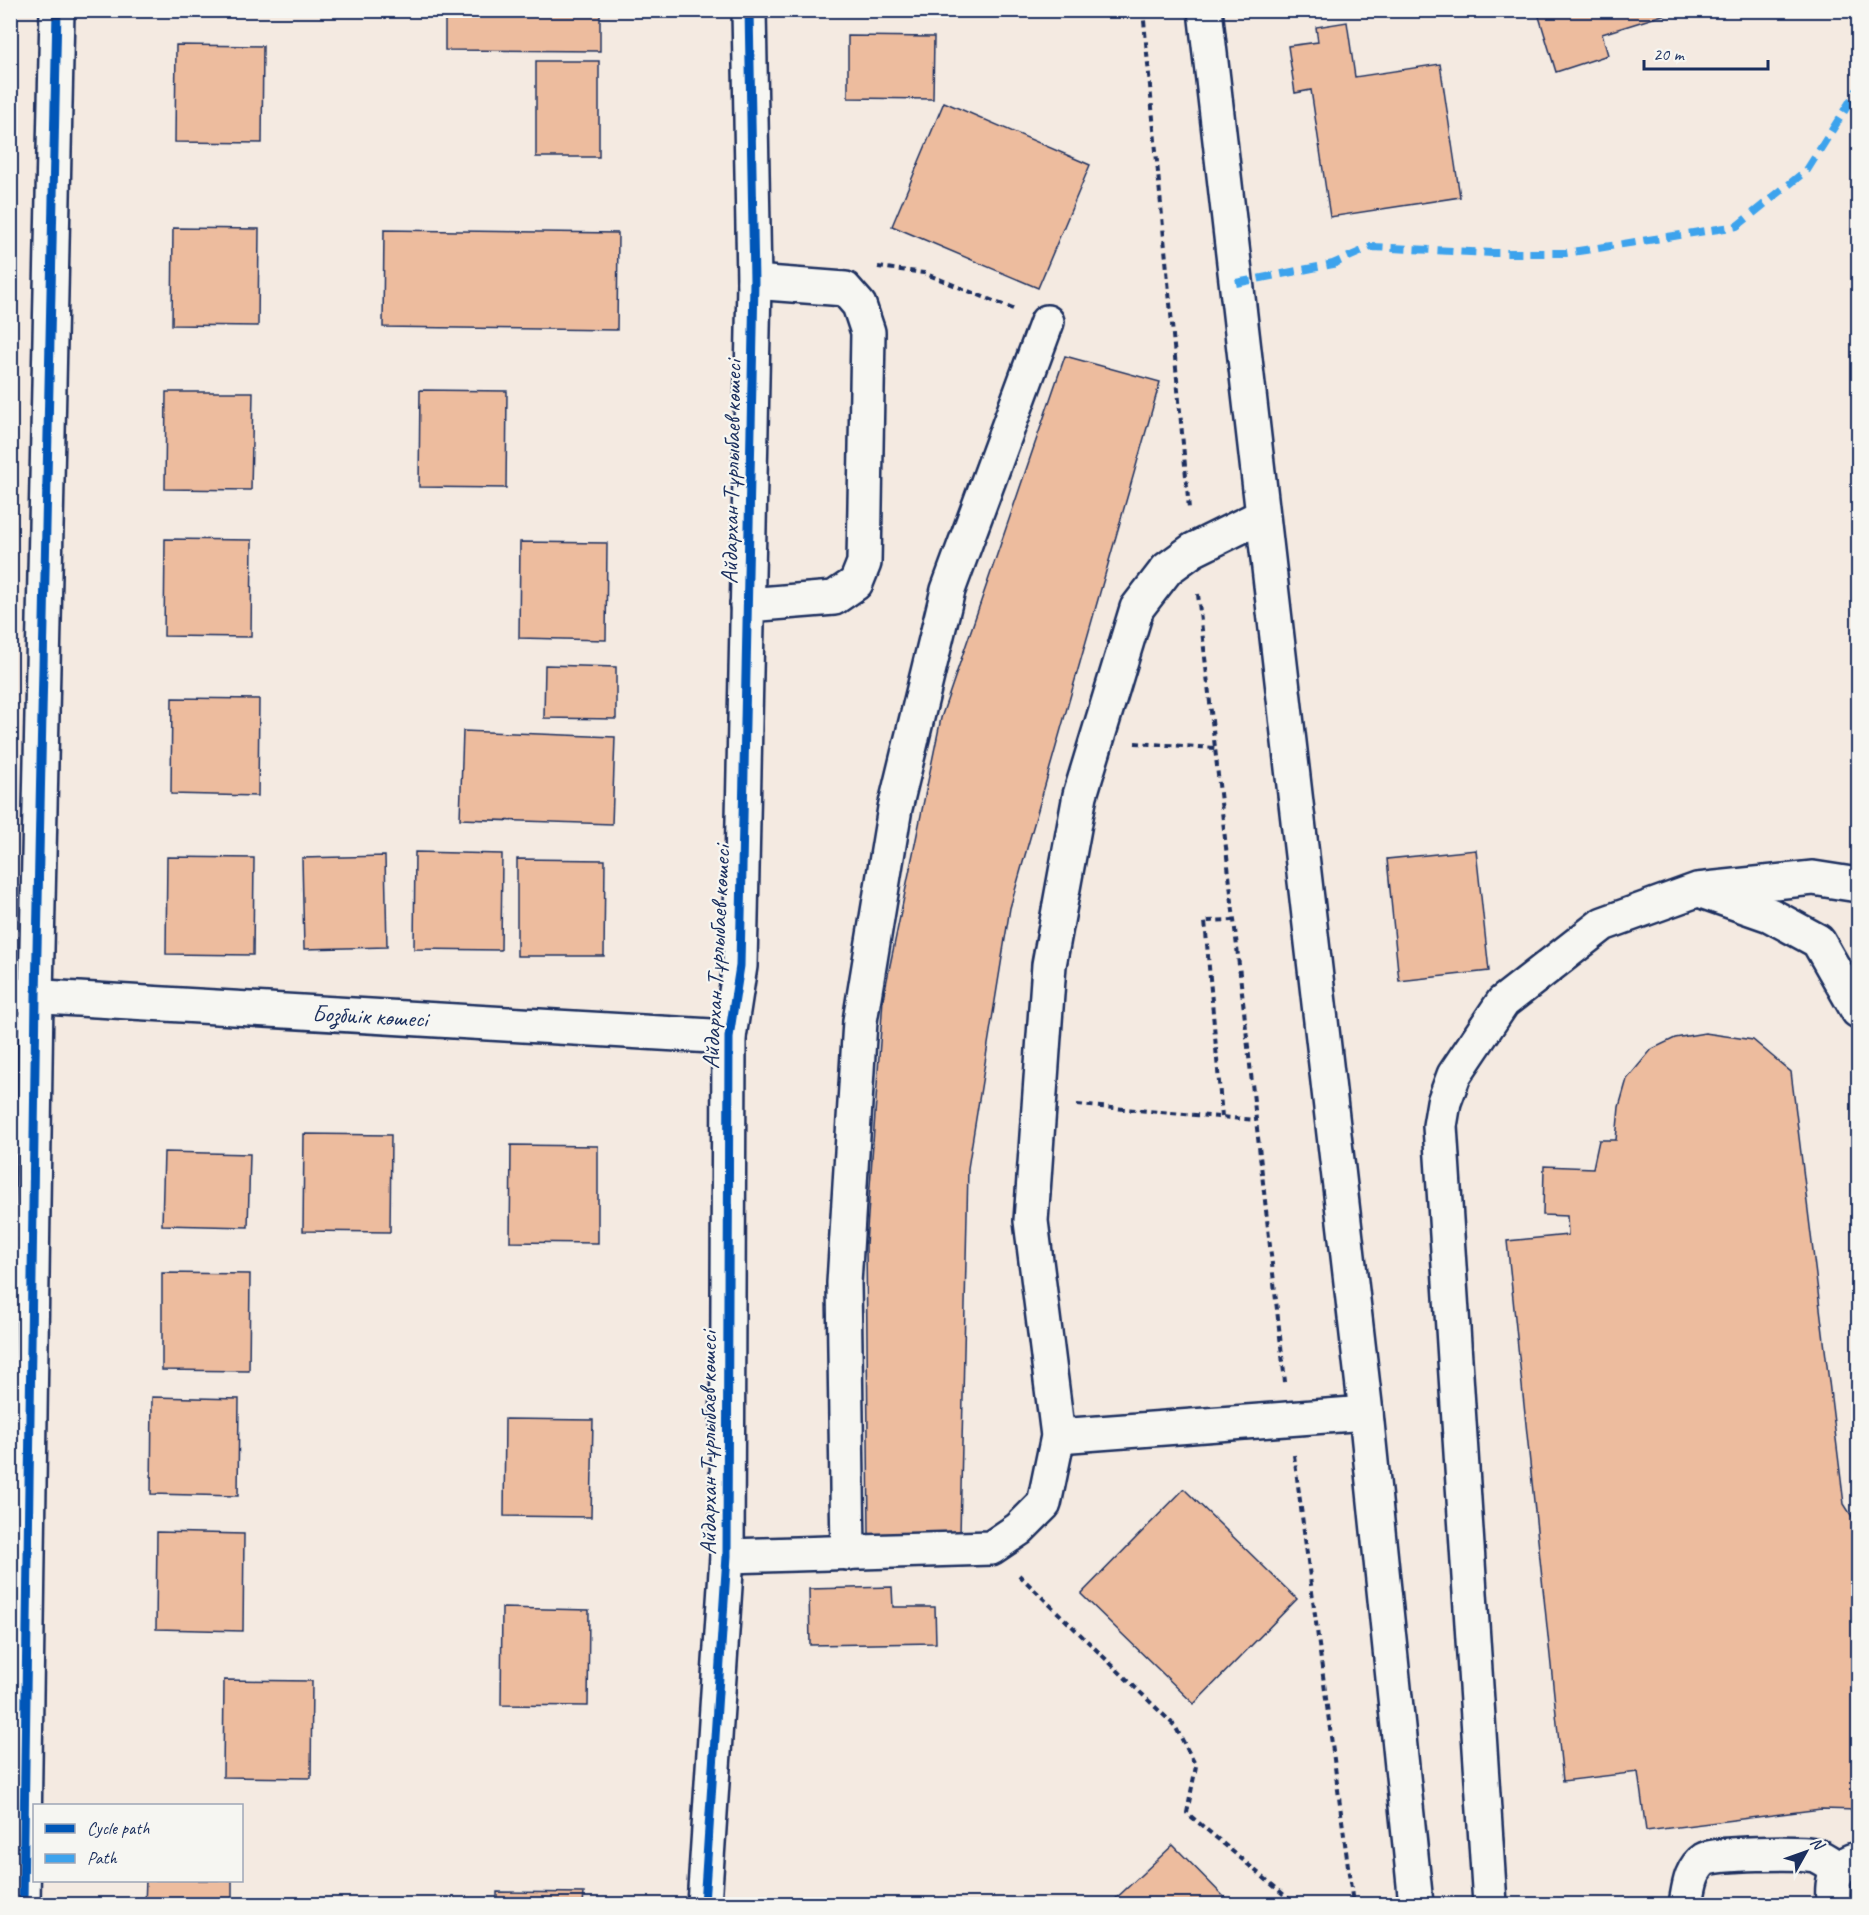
<svg xmlns="http://www.w3.org/2000/svg" width="1869" height="1915" font-family="Caveat,sans-serif">
	<style>
		.building { fill: #edbc9e; stroke: #1b2f5e; stroke-width: 1.5 }
		.lines { fill: none; stroke-linecap: round; stroke-linejoin: round }
		.minor-casing { stroke: #1b2f5e; stroke-width: 38 }
		.path { stroke: #1b2f5e; stroke-width: 4; stroke-dasharray: 6 4.5; stroke-linecap: butt }
		.minor { stroke: #f6f6f2; stroke-width: 33 }
		.quiet { stroke: #3da3ed; stroke-width: 8; stroke-dasharray: 15 8; stroke-linecap: butt }
		.cycleway-casing { stroke: #f6f6f2; stroke-width: 13 }
		.cycleway { stroke: #0057b8; stroke-width: 9 }
		.labels { text-anchor: middle; stroke-width: 4.5; stroke-linejoin: round; paint-order: stroke }
		.street-label { font-size: 24px; fill: #1b2f5e; stroke: #f6f6f2 }
	</style>
	<rect width="100%" height="100%" fill="#f4eae1"/>
	<filter id="ink" filterUnits="userSpaceOnUse"><feTurbulence type="fractalNoise" baseFrequency=".0167" numOctaves="2"/><feDisplacementMap in="SourceGraphic" scale="12" xChannelSelector="R" yChannelSelector="G"/><feConvolveMatrix kernelMatrix="1 2 1 2 8 2 1 2 1" color-interpolation-filters="sRGB"/></filter>
	<g filter="url(#ink)">
		<g class="building">
			<path d="M445,10h155v41l-155,-1z"/>
			<path d="M1537,10h142l-77,24 6,21 -52,17z"/>
			<path d="M1347,22l8,55 85,-13 20,133 -130,20 -19,-127 -16,3 -7,-47 30,-4 -2,-15z"/>
			<path d="M848,36l86,1 -1,62 -85,-1z"/>
			<path d="M176,45l87,1 -1,97 -87,-1z"/>
			<rect x="536" y="61" width="63" height="96"/>
			<path d="M944,102l146,63 -52,123 -146,-62z"/>
			<path d="M173,228l86,1 -1,97 -86,-1z"/>
			<path d="M384,230l234,3 -1,97 -234,-3z"/>
			<path d="M1065,356l95,26 -150,526 -42,260 -8,367 -91,-1 -3,-290 17,-245 58,-281z"/>
			<path d="M420,390l87,1 -1,97 -87,-1z"/>
			<path d="M166,392h87l-2,98 -86,-1z"/>
			<path d="M165,539l87,1 -1,97 -87,-1z"/>
			<path d="M520,542l87,1 -1,97 -87,-2z"/>
			<path d="M545,665l71,2v52l-72,-1z"/>
			<path d="M172,698l87,1 -1,97 -87,-2z"/>
			<path d="M463,731l152,6 -3,87 -152,-5z"/>
			<path d="M1476,850l13,121 -90,10 -12,-122z"/>
			<path d="M415,852l87,2 -1,96 -87,-1z"/>
			<path d="M385,856l2,91 -83,2 -2,-91z"/>
			<path d="M167,857l87,1 -1,97 -87,-1z"/>
			<path d="M517,859l88,1 -1,96h-87z"/>
			<path d="M1705,1033l48,7 38,32 53,432 14,22v284l-37,-1 -175,22 -8,-59 -75,9 -56,-540 61,-6 -1,-19 -24,-1 1,-49 49,2 6,-28h17l3,-33 8,-28 25,-30 23,-11z"/>
			<path d="M304,1134l87,1 -1,97 -87,-1z"/>
			<path d="M511,1145l87,1v97l-88,-1z"/>
			<path d="M164,1152l86,2 -2,73 -86,-2z"/>
			<path d="M162,1273l88,1 -1,97 -87,-1z"/>
			<path d="M152,1397l87,2 -1,97 -87,-2z"/>
			<path d="M505,1419l88,1 -2,97 -87,-1z"/>
			<path d="M1184,1489l113,110 -103,105 -113,-110z"/>
			<path d="M157,1532l87,2 -1,97 -87,-2z"/>
			<path d="M892,1587l1,20h42l1,36 -126,2 -1,-56z"/>
			<path d="M502,1608l87,2 -1,96 -87,-1z"/>
			<path d="M224,1680l88,1 -1,97 -88,-1z"/>
			<path d="M1173,1845l58,59h-121z"/>
			<path d="M146,1880h86v24h-87z"/>
			<path d="M497,1892l87,1 -1,11h-86z"/>
		</g>
		<g class="lines">
			<defs>
				<g id="minor">
					<path d="M1205,10l161,1403 50,491"/>
					<path d="M747,605l87,-7 22,-15 8,-20 4,-231 -9,-27 -14,-16 -91,-7"/>
					<path d="M1707,893l63,22 48,26 40,70"/>
					<path d="M10,995l719,42"/>
					<path d="M1058,1436l308,-23"/>
					<path d="M848,1553l-4,-270 16,-262 35,-213 53,-218 99,-268"/>
					<path d="M727,1556l264,-8 28,-19 25,-25 14,-68 -27,-215 18,-256 31,-170 57,-187 30,-39 26,-19 69,-34"/>
					<path d="M23,1904l13,-908 21,-986"/>
					<path d="M704,1904l23,-348 2,-519 11,-71 14,-684 -5,-272"/>
					<path d="M1490,1904l-50,-778 4,-24 10,-27 49,-73 100,-78 94,-34 116,-12 45,7"/>
					<path d="M1686,1904c3,-16 4,-35 19,-45 8,-6 96,-7 109,-4 9,2 17,9 24,14"/>
					<path d="M1833,1904c-1,-22 -1,-38 24,-45"/>
				</g>
			</defs>
			<use href="#minor" class="minor-casing"/>
			<g class="path">
				<path d="M1143,10l46,499"/>
				<path d="M878,267l46,6 89,36"/>
				<path d="M1198,594l87,788"/>
				<path d="M1135,743l80,5"/>
				<path d="M1077,1105l179,15"/>
				<path d="M1222,1117l-17,-196 29,-1"/>
				<path d="M1294,1455l59,449"/>
				<path d="M1019,1575l156,151 21,40 -9,47 108,91"/>
			</g>
			<use href="#minor" class="minor"/>
			<path class="quiet" d="M1236,283l97,-19 38,-17 122,6h73l171,-27 70,-56 51,-81"/>
			<defs>
				<g id="cycleway">
					<path d="M23,1904l13,-908 21,-986"/>
					<path d="M704,1904l23,-348 2,-519 11,-71 14,-684 -5,-272"/>
				</g>
			</defs>
			<use href="#cycleway" class="cycleway-casing"/>
			<use href="#cycleway" class="cycleway"/>
		</g>
	</g>
	<g class="labels">
		<g class="street-label">
			<text transform="translate(731 472) rotate(-89)" y="8">Айдархан Тұрлыбаев көшесі</text>
			<text transform="translate(716 957) rotate(-87)" y="8">Айдархан Тұрлыбаев көшесі</text>
			<text transform="translate(370 1016) rotate(3)" y="8">Бозбиік көшесі</text>
			<text transform="translate(708 1443) rotate(-90)" y="8">Айдархан Тұрлыбаев көшесі</text>
		</g>
	</g>
	<rect width="1869" height="1915" fill="none" stroke="#f6f6f2" stroke-width="36"/>
	<rect x="18" y="18" width="1833" height="1879" fill="none" stroke="#1b2f5e" stroke-width="2" filter="url(#ink)"/>
	<rect x="33" y="1804" width="210" height="78" fill="#f6f6f2" stroke="#9ea6b7" stroke-width="1.5"/>
	<rect x="45" y="1824" width="30" height="9" fill="#0057b8" stroke="#9ea6b7" stroke-width="1.5"/>
	<text x="87" y="1834" font-size="18" fill="#1b2f5e">Cycle path</text>
	<rect x="45" y="1854" width="30" height="9" fill="#3da3ed" stroke="#9ea6b7" stroke-width="1.5"/>
	<text x="87" y="1864" font-size="18" fill="#1b2f5e">Path</text>
	<g transform="translate(1806 1852) rotate(50)" stroke="#f6f6f2" stroke-width="4.5" paint-order="stroke">
	<path d="M0-4.5L10 22L0 15L-10 22Z" fill="#1b2f5e"/>
	<text y="-9" font-size="16" font-weight="bold" text-anchor="middle" fill="#1b2f5e">N</text>
	</g>
	<path d="M1644 60v9h124v-9" fill="none" stroke="#1b2f5e" stroke-width="3"/>
	<text x="1653" y="60" font-size="18" fill="#1b2f5e" stroke="#f6f6f2" stroke-width="4.5" paint-order="stroke">20 m</text>
</svg>
